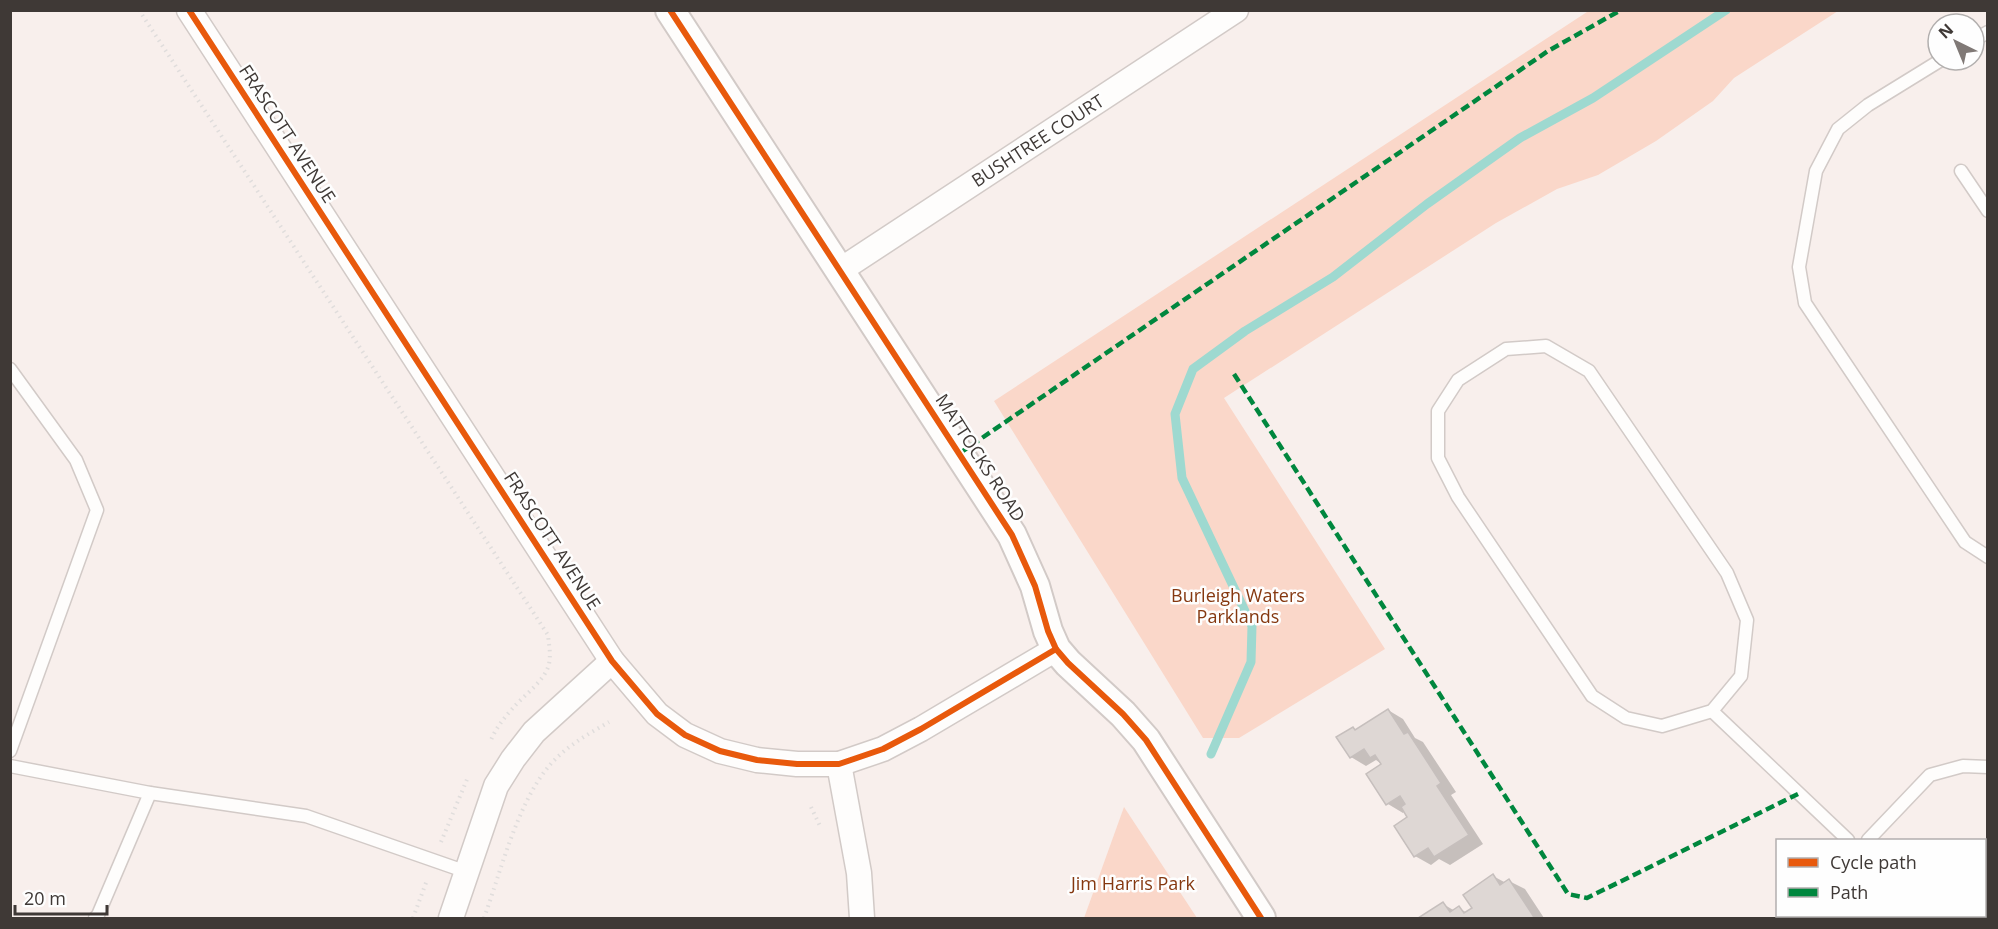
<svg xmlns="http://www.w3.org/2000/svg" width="1998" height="929" font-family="'Open Sans',sans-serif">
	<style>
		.green { fill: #fad7c9 }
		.shadow { fill: #0003 }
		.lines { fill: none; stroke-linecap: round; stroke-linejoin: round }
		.stream { stroke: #9ed9d0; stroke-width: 9 }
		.building { fill: #ded7d4; stroke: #c6bfbd; stroke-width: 1.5 }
		.service-casing { stroke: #d2cac7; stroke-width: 15 }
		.minor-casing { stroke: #d2cac7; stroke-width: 27 }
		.tertiary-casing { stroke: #d2cac7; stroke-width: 32 }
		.path { stroke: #e0dddc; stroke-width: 4; stroke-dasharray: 1.5 4.5; stroke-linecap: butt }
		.service { stroke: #fefdfc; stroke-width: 12 }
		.minor { stroke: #fefdfc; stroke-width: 24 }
		.tertiary { stroke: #fefdfc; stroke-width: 28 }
		.quiet { stroke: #00873e; stroke-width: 4.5; stroke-dasharray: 9 4.5; stroke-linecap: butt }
		.cycleway-casing { stroke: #fefefe; stroke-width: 10 }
		.cycleway { stroke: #e8590c; stroke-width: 6 }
		.labels { text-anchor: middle; stroke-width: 5; stroke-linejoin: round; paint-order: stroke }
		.street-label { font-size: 18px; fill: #3f3936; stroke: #fefefe }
		.park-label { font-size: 18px; fill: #853810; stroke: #fefefe }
	</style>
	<rect width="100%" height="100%" fill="#f8efec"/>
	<g class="green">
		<path d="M1590,10l248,1 -104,67 -21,23 -57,40 -58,34 -41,14 -61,34 -272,175 161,251 -146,89h-36l-209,-337z"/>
		<path d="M1124,807l73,111h-113z"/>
	</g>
	<g class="shadow">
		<path d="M1388,710l15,9 12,19 8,4 33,50 -5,3 32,49 -33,21 -11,-6 -8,6 -16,-9 -6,-39 -4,-6 -2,2 -15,-9 -5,-39 -7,-5 -10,6 -15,-9 2,-29 3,2z"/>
		<path d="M1493,876l13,7 3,-2 16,8 19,29h-123l22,-14 12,7 4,-3 8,5 7,-5z"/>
	</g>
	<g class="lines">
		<path class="stream" d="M1211,754l40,-92 1,-36 -70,-148 -7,-64 18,-45 52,-38 88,-54 94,-73 93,-66 73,-40 133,-88"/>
	</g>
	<g class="building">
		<path d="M1388,709l16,25 4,-2 33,51 -4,3 32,49 -35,22 -6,-9 -14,9 -20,-31 13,-9 -6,-10 4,-3 -5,-8 -14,9 -20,-31 15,-10 -6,-9 -5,3 -6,-9 -14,9 -14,-21 17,-10 2,3z"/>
		<path d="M1493,874l7,11 9,-6 25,38 -2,1h-114l25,-16 7,10 9,-6 5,7 8,-5 -9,-13z"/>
	</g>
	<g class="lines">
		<defs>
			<g id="service">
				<path d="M1974,40l14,-8"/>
				<path d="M1941,60l-73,45 -30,24 -22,42 -17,96 6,36 160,239 23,15"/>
				<path d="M1961,171l27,40"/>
				<path d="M1546,346l43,25 138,202 20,47 -6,56 -29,35 -50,15 -36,-8 -34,-22 -134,-199 -20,-39v-47l20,-31 48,-31z"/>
				<path d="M10,369l66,91 21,50 -87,241"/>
				<path d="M1712,711l136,129"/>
				<path d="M10,766l140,27 156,23 161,56"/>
				<path d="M1868,840l62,-65 33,-9 25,1"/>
				<path d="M95,918l3,-3 52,-122"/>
				<path d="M1793,918l2,-2"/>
			</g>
			<g id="minor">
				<path d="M189,10l423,651 45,53 28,21 35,16 37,9 40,4h42l44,-15 38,-20 135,-80"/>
				<path d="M839,271l397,-261"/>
				<path d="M839,764l20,109 3,45"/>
				<path d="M451,918l45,-132 17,-27 21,-27 78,-71"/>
			</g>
			<path id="tertiary" d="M670,10l342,525 23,51 13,45 8,18 12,14 55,51 23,26 115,178"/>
		</defs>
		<use href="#service" class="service-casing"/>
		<use href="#minor" class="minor-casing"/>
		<use href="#tertiary" class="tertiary-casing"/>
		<g class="path">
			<path d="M139,10l409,625c1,10 3,19 1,29 -4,17 -25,31 -36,44 -9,10 -17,20 -22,32"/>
			<path d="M811,807l10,21"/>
			<path d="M441,842l27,-65"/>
			<path d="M413,918l14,-38"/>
			<path d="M484,918c17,-47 33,-114 65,-152 16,-19 39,-32 60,-44"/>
		</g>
		<use href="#service" class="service"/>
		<use href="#minor" class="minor"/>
		<use href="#tertiary" class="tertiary"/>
		<g class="quiet">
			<path d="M1234,374l334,520 19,4 211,-104"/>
			<path d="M960,453l588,-402 73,-41"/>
		</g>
		<defs>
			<g id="cycleway">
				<path d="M189,10l423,651 45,53 28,21 35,16 37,9 40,4h42l44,-15 38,-20 135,-80"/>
				<path d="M670,10l342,525 23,51 13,45 8,18 12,14 55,51 23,26 115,178"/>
			</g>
		</defs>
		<use href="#cycleway" class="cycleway-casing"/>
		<use href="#cycleway" class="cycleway"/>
	</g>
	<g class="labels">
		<g class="street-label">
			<text transform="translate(287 134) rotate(57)" y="6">FRASCOTT AVENUE</text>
			<text transform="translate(1038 141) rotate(-33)" y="6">BUSHTREE COURT</text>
			<text transform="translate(980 458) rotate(57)" y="6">MATTOCKS ROAD</text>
			<text transform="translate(552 541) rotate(57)" y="6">FRASCOTT AVENUE</text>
		</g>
		<g class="park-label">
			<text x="1238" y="602">Burleigh Waters<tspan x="1238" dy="21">Parklands</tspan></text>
			<text x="1133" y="890">Jim Harris Park</text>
		</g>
	</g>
	<rect width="1998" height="929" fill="none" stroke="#3f3936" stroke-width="24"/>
	<rect x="1776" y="839" width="210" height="78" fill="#fefefe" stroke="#b2afae" stroke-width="1.5"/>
	<rect x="1788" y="858" width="30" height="9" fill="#e8590c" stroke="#b2afae" stroke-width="1.5"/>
	<text x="1830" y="869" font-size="18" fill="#3f3936">Cycle path</text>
	<rect x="1788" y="888" width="30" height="9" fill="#00873e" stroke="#b2afae" stroke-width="1.5"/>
	<text x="1830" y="899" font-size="18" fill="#3f3936">Path</text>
	<g transform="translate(1956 42) rotate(317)"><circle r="28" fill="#fefefe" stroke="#b2afae" stroke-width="1.5"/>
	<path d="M0-4.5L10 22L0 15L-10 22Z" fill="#807976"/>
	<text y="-9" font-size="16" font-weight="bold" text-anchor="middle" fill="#3f3936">N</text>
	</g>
	<path d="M15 905v9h92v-9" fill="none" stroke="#3f3936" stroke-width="3"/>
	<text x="24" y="905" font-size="18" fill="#3f3936" stroke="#fefefe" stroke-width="4.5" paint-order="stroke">20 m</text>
</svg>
